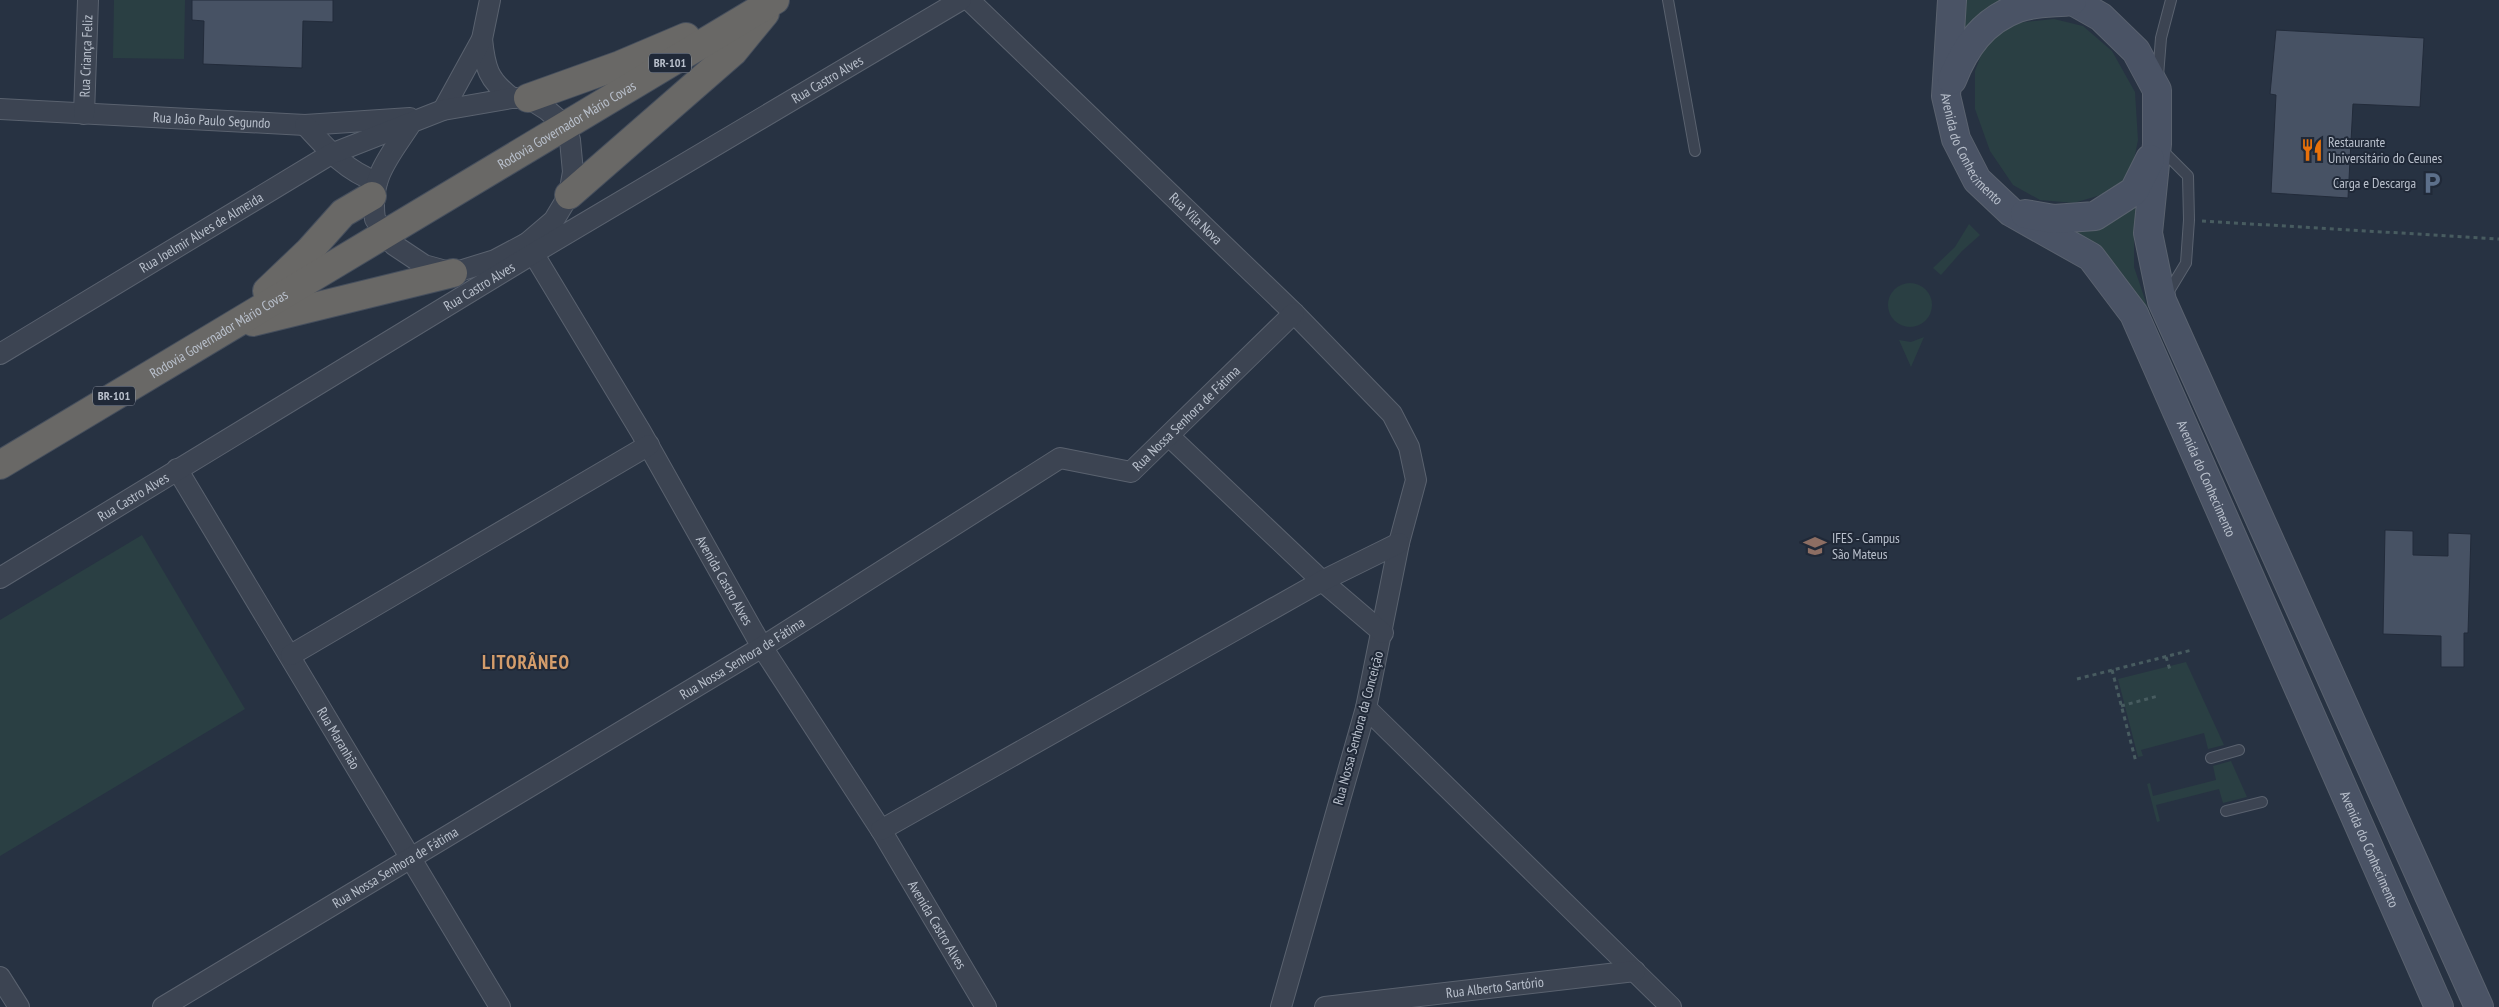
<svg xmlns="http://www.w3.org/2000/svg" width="2499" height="1007" font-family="'PT Sans Narrow',sans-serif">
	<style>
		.green { fill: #2a3f43 }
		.building { fill: #475264; stroke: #222b3a }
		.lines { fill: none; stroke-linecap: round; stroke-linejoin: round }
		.service-casing { stroke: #5a626f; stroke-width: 12 }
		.minor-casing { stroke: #5a626f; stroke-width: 22 }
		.secondary-casing { stroke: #5a626f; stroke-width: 30 }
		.trunk-casing { stroke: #464f5d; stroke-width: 30 }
		.path { stroke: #485c60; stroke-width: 3; stroke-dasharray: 4 4; stroke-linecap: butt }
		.service { stroke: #3c4452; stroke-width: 10 }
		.minor { stroke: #3c4452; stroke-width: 20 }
		.secondary { stroke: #4a5365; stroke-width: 28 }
		.trunk { stroke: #696866; stroke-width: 28 }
		.labels { text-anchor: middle; stroke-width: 4; stroke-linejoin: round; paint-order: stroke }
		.shield { fill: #202938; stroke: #8b93a0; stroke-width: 1 }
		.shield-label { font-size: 12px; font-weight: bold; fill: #b9c0cc }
		.street-label { font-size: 14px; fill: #b9c0cc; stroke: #202938 }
		.poi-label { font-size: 14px; fill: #b9c0cc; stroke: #202938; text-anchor: start }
		.district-label { font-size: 19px; font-weight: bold; letter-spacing: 1px; fill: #d49d6b; stroke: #202938 }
	</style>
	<rect width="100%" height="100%" fill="#273242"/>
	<g class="green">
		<path d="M114,0h71l-1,59 -71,-1z"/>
		<path d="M1965,0h44l-26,12 -21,29z"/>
		<path d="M2054,19l29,7 29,25 23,41 3,48 -7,35 -27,19 -30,9 -34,-3 -27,-15 -23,-34 -15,-42v-38l11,-29 29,-19z"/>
		<path d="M2141,198l-7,30v39l25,74 -38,-69 -24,-24 -34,-18c39,-3 48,-6 78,-32z"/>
		<path d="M1969,224l11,11 -18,16 -21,24 -8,-7 22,-21z"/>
		<circle cx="1910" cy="305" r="22"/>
		<path d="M1924,337l-13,30 -12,-27 12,2z"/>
		<path d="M142,535l103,174 -245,147v-236z"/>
		<path d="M2186,662l38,83 -16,4 -4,-16 -63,17 2,6 -5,1 -20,-78z"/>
		<path d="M2231,761l16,36 -24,6 -4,-14 -63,16 4,16 -3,1 -10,-38 3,-1 3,13 63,-16 -3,-14z"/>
	</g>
	<g class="building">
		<path d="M192,0h141v22l-30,-1 -1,47 -99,-4 1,-43 -12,-1z"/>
		<path d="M2276,30l148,8 -4,69 -67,-3 -5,94 -77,-5 5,-98 -6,-1z"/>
		<path d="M2385,530l28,1v24l35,1v-23l23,1 -3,99h-4v34h-23v-31l-58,-2z"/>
	</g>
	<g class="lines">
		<defs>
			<g id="service">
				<path d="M1668,0l27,151"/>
				<path d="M2158,76l3,-38 10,-38"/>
				<path d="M2160,148l28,28 1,44 -3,43 -20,33"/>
				<path d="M2211,758l28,-8"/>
				<path d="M2226,811l36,-9"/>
			</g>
			<g id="minor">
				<path id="s1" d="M969,0l325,313 98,101 17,33 7,33 -17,63 -33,165 -85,299"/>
				<path d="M482,39c3,29 6,41 30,59"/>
				<path id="s2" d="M0,109l305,16 105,-7"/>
				<path d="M443,110l39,-71 8,-39"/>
				<path id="s3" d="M84,114l4,-114"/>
				<path d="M305,125c22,24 41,46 72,57"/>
				<path id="s4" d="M527,243l114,189 121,215 119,183 105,177"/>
				<path id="s5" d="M0,354l331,-200 112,-44 69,-12h16l19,12 19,16 4,14 3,32 -4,23 -15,25 -27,23 -32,17 -42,13 -29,-8 -30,-20 -19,-26c-6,-41 14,-62 35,-94"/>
				<path d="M1169,436l153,145 61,52"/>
				<path id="s6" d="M177,469l323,538"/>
				<path id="s7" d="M0,578l534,-325 427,-253"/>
				<path d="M291,655l358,-210"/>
				<path d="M1366,708l305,299"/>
				<path d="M881,830l441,-249 77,-38"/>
				<path d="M0,977l19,30"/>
				<path id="s8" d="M163,1007l599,-360 298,-189 71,14 163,-159"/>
				<path id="s9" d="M1325,1007l310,-36"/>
			</g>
			<g id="secondary">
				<path id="s10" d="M1952,0l-6,96 10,43 21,41 34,32 80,45 43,57 305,693"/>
				<path d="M2071,0l30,17 35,34 21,39v54l-9,89 14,68 317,706"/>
				<path d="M1952,80c13,-33 31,-59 66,-72 15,-6 37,-5 54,-7"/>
				<path d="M2025,214l29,5 41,-3 39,-25 16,-32"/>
			</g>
			<g id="trunk">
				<path d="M528,98l92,-33 66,-28"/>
				<path d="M569,195l164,-143 32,-39"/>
				<path d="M267,291l42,-40 34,-38 29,-17"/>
				<path d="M253,322l200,-49"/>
				<path id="s11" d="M0,465l775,-465"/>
			</g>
		</defs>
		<use href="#service" class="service-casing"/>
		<use href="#minor" class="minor-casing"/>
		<use href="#secondary" class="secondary-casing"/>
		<use href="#trunk" class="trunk-casing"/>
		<g class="path">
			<path d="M2202,221l297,18"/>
			<path d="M2166,657l4,13"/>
			<path d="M2112,670l24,92"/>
			<path d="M2077,679l115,-29"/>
			<path d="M2121,706l37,-10"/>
		</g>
		<use href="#service" class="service"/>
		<use href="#minor" class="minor"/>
		<use href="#secondary" class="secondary"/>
		<use href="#trunk" class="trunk"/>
	</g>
	<defs>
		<symbol id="restaurant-bare" viewBox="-9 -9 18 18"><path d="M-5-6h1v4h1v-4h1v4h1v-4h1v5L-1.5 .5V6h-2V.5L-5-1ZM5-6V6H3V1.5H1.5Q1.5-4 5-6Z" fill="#e8710a" stroke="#202938" stroke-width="2.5" paint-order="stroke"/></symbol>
		<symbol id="parking-bare" viewBox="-9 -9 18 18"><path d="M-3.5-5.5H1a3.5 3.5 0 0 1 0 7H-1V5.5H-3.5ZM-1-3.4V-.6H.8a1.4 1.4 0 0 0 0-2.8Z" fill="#5c6f8a" stroke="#202938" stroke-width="2.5" paint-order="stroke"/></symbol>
		<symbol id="university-bare" viewBox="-9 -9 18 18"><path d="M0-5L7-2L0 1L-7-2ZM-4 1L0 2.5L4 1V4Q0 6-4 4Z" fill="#8d6e63" stroke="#202938" stroke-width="2.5" paint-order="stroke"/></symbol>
	</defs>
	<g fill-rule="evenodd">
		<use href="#restaurant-bare" x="2296" y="134" width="32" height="32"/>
		<use href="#parking-bare" x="2416" y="167" width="32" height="32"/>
		<use href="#university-bare" x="1799" y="530" width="32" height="32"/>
	</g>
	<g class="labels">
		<g class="shield">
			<rect x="649" y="53.5" width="42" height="19" rx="4"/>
			<rect x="93" y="386.5" width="42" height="19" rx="4"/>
		</g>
		<g class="shield-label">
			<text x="670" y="67">BR-101</text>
			<text x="114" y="400">BR-101</text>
		</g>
		<g class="street-label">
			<text dy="5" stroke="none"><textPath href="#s3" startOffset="58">Rua Criança Feliz</textPath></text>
			<text dy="5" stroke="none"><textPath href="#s7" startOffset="966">Rua Castro Alves</textPath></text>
			<text dy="5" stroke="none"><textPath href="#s2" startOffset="212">Rua João Paulo Segundo</textPath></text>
			<text dy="5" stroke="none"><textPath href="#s11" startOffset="661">Rodovia Governador Mário Covas</textPath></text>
			<text dy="5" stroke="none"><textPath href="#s10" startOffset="156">Avenida do Conhecimento</textPath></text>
			<text dy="5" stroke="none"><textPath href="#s1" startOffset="315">Rua Vila Nova</textPath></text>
			<text dy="5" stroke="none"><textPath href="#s5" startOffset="235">Rua Joelmir Alves de Almeida</textPath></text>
			<text dy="5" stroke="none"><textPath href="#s7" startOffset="561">Rua Castro Alves</textPath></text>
			<text dy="5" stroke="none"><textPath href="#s11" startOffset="255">Rodovia Governador Mário Covas</textPath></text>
			<text dy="5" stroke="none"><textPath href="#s8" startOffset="1201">Rua Nossa Senhora de Fátima</textPath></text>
			<text dy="5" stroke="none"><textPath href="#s10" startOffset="576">Avenida do Conhecimento</textPath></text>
			<text dy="5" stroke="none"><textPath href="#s7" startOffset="156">Rua Castro Alves</textPath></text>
			<text dy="5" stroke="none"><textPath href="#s4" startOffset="391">Avenida Castro Alves</textPath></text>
			<text dy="5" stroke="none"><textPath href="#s8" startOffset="676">Rua Nossa Senhora de Fátima</textPath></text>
			<text transform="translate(1358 728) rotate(-75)" y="5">Rua Nossa Senhora da Conceição</text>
			<text dy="5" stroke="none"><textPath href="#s6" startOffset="314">Rua Maranhão</textPath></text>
			<text dy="5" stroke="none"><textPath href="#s10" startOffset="981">Avenida do Conhecimento</textPath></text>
			<text dy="5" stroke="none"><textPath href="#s8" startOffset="271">Rua Nossa Senhora de Fátima</textPath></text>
			<text dy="5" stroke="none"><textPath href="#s4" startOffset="796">Avenida Castro Alves</textPath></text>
			<text dy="5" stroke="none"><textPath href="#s9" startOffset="171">Rua Alberto Sartório</textPath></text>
		</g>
		<g class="poi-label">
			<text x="2328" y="147">Restaurante<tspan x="2328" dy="16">Universitário do Ceunes</tspan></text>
			<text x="2416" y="188" text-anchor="end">Carga e Descarga</text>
			<text x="1832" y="543">IFES - Campus<tspan x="1832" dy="16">São Mateus</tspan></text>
		</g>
		<g class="district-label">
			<text x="526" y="669">LITORÂNEO</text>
		</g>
	</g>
</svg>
